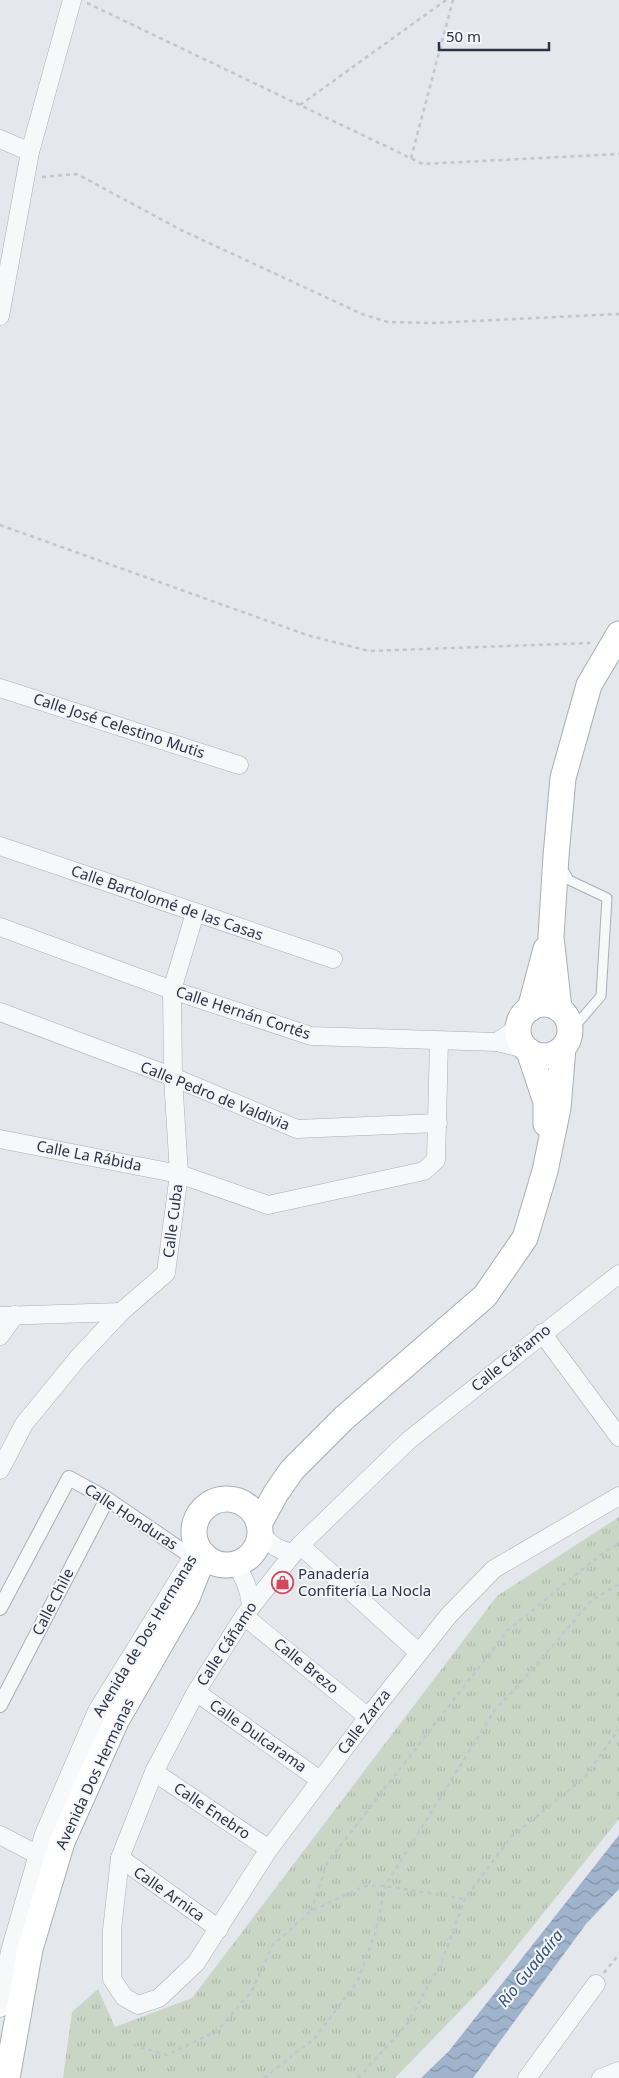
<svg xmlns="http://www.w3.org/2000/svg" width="619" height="2078" font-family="'Noto Sans',sans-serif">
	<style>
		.grass { fill: url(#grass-tufts) }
		.water { fill: url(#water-waves) }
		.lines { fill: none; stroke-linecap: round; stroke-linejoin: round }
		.service-casing { stroke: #a9aeb7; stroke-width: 11 }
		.pedestrian-casing { stroke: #a9aeb7; stroke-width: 16 }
		.minor-casing { stroke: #a9aeb7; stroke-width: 19 }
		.secondary-casing { stroke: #a9aeb7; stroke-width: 27 }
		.path { stroke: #c2c5cb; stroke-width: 2.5; stroke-dasharray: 4 4; stroke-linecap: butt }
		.service { stroke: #f7f8fa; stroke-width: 9 }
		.pedestrian { stroke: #f7f8fa; stroke-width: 14 }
		.minor { stroke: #f7f8fa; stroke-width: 18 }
		.secondary { stroke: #fff; stroke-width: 25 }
		.labels { text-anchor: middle; stroke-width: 4; stroke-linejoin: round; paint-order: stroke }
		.street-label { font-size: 15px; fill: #2b3445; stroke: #f4f6f9 }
		.poi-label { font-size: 15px; fill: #2b3445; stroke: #f4f6f9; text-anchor: start }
		.water-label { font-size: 16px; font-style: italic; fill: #34527a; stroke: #f4f6f9 }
	</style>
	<defs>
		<pattern id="grass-tufts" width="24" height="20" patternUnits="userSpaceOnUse" patternTransform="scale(1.25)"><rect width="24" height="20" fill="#c9d6c5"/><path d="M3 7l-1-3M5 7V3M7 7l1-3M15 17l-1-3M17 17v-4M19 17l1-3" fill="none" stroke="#adb8ab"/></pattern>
		<pattern id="water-waves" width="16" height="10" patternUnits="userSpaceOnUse" patternTransform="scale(1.25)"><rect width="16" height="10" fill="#9fb4cc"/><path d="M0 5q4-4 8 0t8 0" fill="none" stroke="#8293a7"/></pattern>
	</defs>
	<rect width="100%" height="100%" fill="#e4e7ec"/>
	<path class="grass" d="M619,1517v302l-132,164 -92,95h-332l9,-66 26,-23 17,38 77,-29 305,-402z"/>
	<path class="water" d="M619,1835v54l-33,35 -113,154h-52l28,-27z"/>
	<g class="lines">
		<defs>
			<path id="service" d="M562,868l7,12 38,18 -6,98 -31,36"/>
			<g id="pedestrian">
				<path d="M0,1608l69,-130 38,21 85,58"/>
				<path d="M0,1705l107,-206"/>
			</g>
			<g id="minor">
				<path d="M0,139l30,13"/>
				<path d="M0,316l30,-164 42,-152"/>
				<path d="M0,688l239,77"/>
				<path d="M0,846l333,113"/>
				<path d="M0,927l172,63 139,46 186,6 29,7"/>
				<path d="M0,1012l173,65 124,52 141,-6"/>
				<path d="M497,1042l22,-15"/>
				<path d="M0,1139l179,35 89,31 156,-34 12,-11 3,-119"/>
				<path d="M619,1274l-210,166 -109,105 -56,71 -48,76 -42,80 -34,86 -8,72v49l12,18 14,8 21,-7 37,-35 73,-114 99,-132 81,-102 45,-46 125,-73"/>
				<path d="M0,1316l121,-4"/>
				<path d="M542,1333l77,104"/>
				<path d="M0,1336l15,-21"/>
				<path d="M0,1470l24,-46 54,-66 43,-46 45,-39 13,-99 -6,-97 -1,-87 23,-77"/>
				<path d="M260,1534c11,10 19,18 34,18"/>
				<path d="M300,1545l118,107"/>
				<path d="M235,1564c9,13 14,24 16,41"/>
				<path d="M244,1616l124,101"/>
				<path d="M196,1692l124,88"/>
				<path d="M154,1772l115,77"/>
				<path d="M0,1835l38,20"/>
				<path d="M120,1858l99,71"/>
				<path d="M0,2008l10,-57 34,-117 53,-123 101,-163"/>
				<path d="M527,2078l69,-94"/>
				<path d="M601,2078l18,-7"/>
			</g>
			<g id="secondary">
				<circle cx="544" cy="1030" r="26"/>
				<path d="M530,1009l16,-60"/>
				<path d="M559,1009l-8,-72 5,-81 7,-78 26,-93 30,-51"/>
				<path d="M529,1051l17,51v22"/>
				<circle cx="227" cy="1532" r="33"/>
				<path d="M259,1524l17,-31 16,-23 52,-52 141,-122 40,-58 20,-67 13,-63 5,-60"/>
				<path d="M7,2078l23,-129 32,-107 54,-121 71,-123 17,-43"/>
			</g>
		</defs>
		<use href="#service" class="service-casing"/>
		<use href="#pedestrian" class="pedestrian-casing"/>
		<use href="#minor" class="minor-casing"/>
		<use href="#secondary" class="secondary-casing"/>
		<g class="path">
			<path d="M87,3l336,161 196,-10"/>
			<path d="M300,105l146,-105"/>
			<path d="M411,158l42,-158"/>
			<path d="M42,177l35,-3 104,56 181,84 26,8 45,1 186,-9"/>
			<path d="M0,525l307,110 62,16 221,-8"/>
			<path d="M311,1911l16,-48 180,-232 97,-79 15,-8"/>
			<path d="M604,1973l15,-19"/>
			<path d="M133,2045l34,10 50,-24 34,-39 22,-47 38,-34 54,-25h20l80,13"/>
			<path d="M264,2078l51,-40 43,-58 18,-49 9,-45 110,-176 28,-30 69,-80 27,-16"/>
			<path d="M358,2078l49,-54 35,-63 23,-62 46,-62 74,-60 34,-48"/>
		</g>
		<use href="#service" class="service"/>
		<use href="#pedestrian" class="pedestrian"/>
		<use href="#minor" class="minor"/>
		<use href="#secondary" class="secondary"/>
	</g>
	<defs>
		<symbol id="shop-ring" viewBox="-11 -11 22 22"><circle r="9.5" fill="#f4f6f9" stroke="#d1495b" stroke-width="1.5"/><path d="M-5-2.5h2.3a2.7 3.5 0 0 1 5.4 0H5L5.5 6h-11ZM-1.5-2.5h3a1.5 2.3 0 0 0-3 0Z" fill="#d1495b"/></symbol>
	</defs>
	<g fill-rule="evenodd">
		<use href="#shop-ring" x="270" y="1570" width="25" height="25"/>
	</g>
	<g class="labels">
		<g class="street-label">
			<text transform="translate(119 726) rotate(18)" y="5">Calle José Celestino Mutis</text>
			<text transform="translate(167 903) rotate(19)" y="5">Calle Bartolomé de las Casas</text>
			<text transform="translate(243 1013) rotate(18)" y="5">Calle Hernán Cortés</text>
			<text transform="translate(215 1096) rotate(22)" y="5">Calle Pedro de Valdivia</text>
			<text transform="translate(89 1156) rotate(11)" y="5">Calle La Rábida</text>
			<text transform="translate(173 1221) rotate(-83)" y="5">Calle Cuba</text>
			<text transform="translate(511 1358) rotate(-39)" y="5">Calle Cáñamo</text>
			<text transform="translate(131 1517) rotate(33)" y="5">Calle Honduras</text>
			<text transform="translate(53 1602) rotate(-63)" y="5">Calle Chile</text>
			<text transform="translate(145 1636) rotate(-59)" y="5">Avenida de Dos Hermanas</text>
			<text transform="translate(227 1644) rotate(-57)" y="5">Calle Cáñamo</text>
			<text transform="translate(306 1666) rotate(39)" y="5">Calle Brezo</text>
			<text transform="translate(364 1722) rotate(-53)" y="5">Calle Zarza</text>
			<text transform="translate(258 1736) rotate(35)" y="5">Calle Dulcarama</text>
			<text transform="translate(95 1774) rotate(-65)" y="5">Avenida Dos Hermanas</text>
			<text transform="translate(212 1811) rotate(34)" y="5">Calle Enebro</text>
			<text transform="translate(169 1894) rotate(35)" y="5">Calle Arnica</text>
		</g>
		<g class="poi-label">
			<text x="298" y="1579">Panadería<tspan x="298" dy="17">Confitería La Nocla</tspan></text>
		</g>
		<g class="water-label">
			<text transform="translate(530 1968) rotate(-51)" y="6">Río Guadaíra</text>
		</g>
	</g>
	<path d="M439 42v8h110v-8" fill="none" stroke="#2b3445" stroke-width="2.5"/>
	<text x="446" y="42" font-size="15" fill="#2b3445" stroke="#f4f6f9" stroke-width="4" paint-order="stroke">50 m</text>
</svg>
